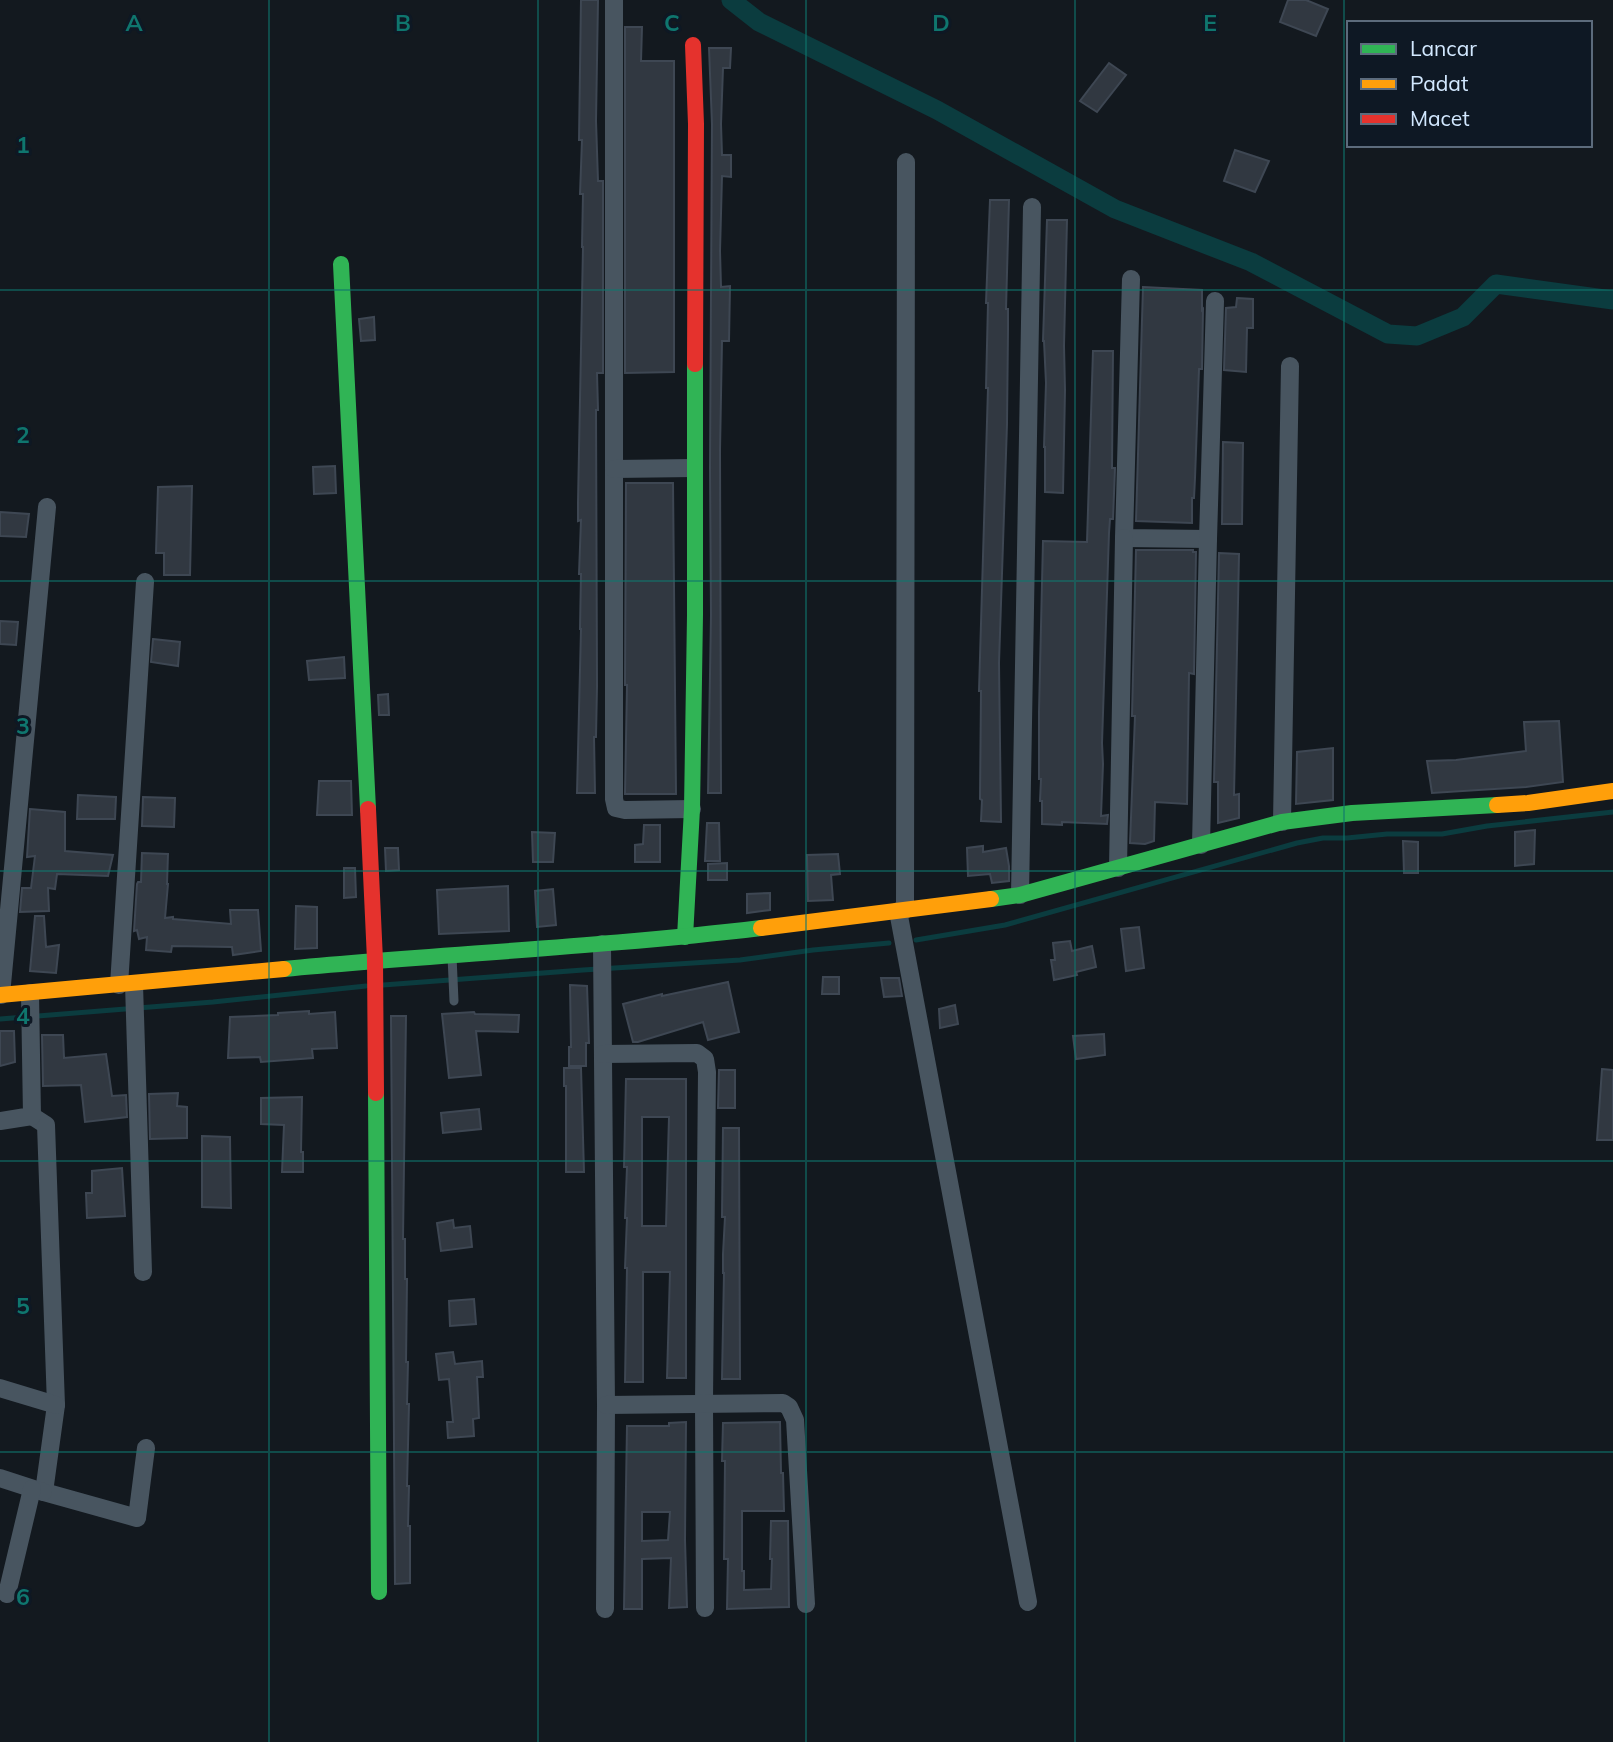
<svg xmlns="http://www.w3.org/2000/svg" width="1613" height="1742" font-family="Mulish,sans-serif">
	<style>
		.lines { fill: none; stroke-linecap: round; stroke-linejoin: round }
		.stream { stroke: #0b3c3f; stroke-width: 5 }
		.canal { stroke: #0b3c3f; stroke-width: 19 }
		.building { fill: #313841; stroke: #3e4753; stroke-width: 2; fill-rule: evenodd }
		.lane { stroke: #485560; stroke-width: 9 }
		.street { stroke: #485560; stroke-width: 18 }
		.fast { stroke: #30b455; stroke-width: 16 }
		.slow { stroke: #ff9f0a; stroke-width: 16 }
		.jam { stroke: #e5322d; stroke-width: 16 }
		.grid { fill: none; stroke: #0f766e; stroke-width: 2; stroke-opacity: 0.55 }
		.grid-label { font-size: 23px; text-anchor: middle; font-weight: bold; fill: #0f766e; stroke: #0e1824; stroke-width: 6; stroke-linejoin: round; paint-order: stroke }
	</style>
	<rect width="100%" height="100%" fill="#13191f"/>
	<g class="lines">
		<g class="stream">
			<path d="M916,940l89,-15 292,-82 26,-5h24l40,-4h55l45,-8 126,-14"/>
			<path d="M383,985l200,-15 157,-10 73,-10 76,-7"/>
			<path d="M0,1019l213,-17 153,-16"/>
		</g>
		<path class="canal" d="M731,0l28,22 178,88 178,99 136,53 137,72 29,2 46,-19 33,-33 117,16"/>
	</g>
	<g class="building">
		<path d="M581,0h17l-2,121 2,60h5v192h-6l1,37h-2l1,276 -1,51h-2l1,56h-18l4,-164h-1l1,-55h-2l2,-54 -3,1v-19l5,-255h-1l1,-53h-3l2,-54h-3z"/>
		<path d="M1288,0h18l22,9 -12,27 -36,-14z"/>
		<path d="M625,27h17l-1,34h33v311l-49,1z"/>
		<path d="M709,48h22l-1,20h-7l-2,56 1,31h9v22l-9,-1 -2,75 1,36 9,-1 -1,55h-7l-2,109 1,343h-13l3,-178 -1,-147 2,-344z"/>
		<path d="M1109,63l17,12 -29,37 -17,-11z"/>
		<path d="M1235,150l34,11 -14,31 -31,-11z"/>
		<path d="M990,200h19l-3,109h2v21l-1,94 -8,239 2,159 -20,-1 1,-21 -2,-1 1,-108h-2l9,-303h-2l2,-85h-2z"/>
		<path d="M1047,220h20l-3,126 1,44 -2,103 -18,-1v-45h-1l2,-64 -2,-42h-1z"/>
		<path d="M1143,287l59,3v20l1,-1 -1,60h-3l-4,109 -1,20h-2v25l-56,-2z"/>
		<path d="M1237,298l16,1v29h-6l-1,44 -22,-2 2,-62 10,-1z"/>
		<path d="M374,317l1,23 -14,1 -2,-22z"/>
		<path d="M1093,351h20l-1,117h3l-2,51h-3l-1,14 -7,210 1,21 -2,52 7,-1 -1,9 -45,-2v3l-20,-1v-23h-2l1,-22h-2v-67l4,-171 44,1z"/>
		<path d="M1223,442l20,1 -1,81h-20z"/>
		<path d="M335,466l1,27 -22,1 -1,-27z"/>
		<path d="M626,483h47l3,311h-51l2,-109h-2z"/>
		<path d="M192,486l-2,89h-26v-22h-8l2,-66z"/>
		<path d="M0,512l29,2 -3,23 -26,-1z"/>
		<path d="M1136,550h57v2h3l-2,122 -5,-1 -2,131 -32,-2 -1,39 -9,3 -15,-1 5,-127h-3z"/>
		<path d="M1219,553l20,1 -5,241 5,-1v24l-21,5v-41h-4z"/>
		<path d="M0,621l18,1 -2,23 -16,-1z"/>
		<path d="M153,639l27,3 -2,24 -27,-4z"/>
		<path d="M344,657l1,21 -36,2 -2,-19z"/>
		<path d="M388,694l1,21h-10l-1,-20z"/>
		<path d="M1559,721l4,61 -37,5 -94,6 -5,-32 29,-1 70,-9 -2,-29z"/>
		<path d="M1333,748v52l-37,4 1,-52z"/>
		<path d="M319,781h32l1,34h-35z"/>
		<path d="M78,795l38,2 -1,22h-38z"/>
		<path d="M143,797l32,1 -1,29 -32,-1z"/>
		<path d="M30,809l35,3v39l48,4 -5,21 -51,-2 -2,15 -7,-1 1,23 -29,1 2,-24h9l4,-32 -8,1z"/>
		<path d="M707,823h12l1,38h-15z"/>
		<path d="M644,825h16v37h-25v-17l8,-1z"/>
		<path d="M1535,830l-1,34 -19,2v-34z"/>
		<path d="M532,832l23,1 -2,29h-20z"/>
		<path d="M1403,841l15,1v31h-14z"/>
		<path d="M983,846v6l23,-4 3,18v15l-17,2 -2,-9 -22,2 -1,-28z"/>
		<path d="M385,848h13l1,22 -13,1z"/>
		<path d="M142,853l26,1 -1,30h1l-3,34 8,-1v2l58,5 -1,-14h28l3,41 -28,4 -1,-8 -60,-1 -1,6 -25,-2 1,-13 -8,2 -2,-9 -3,1 3,-47 1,-2h3z"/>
		<path d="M838,854l2,20 -9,1 2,25 -25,1 -1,-46z"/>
		<path d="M727,863v17h-19v-16z"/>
		<path d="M344,868h11l1,29 -12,1z"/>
		<path d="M508,886l1,45 -70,3 -2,-44z"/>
		<path d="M553,889l3,36 -19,2 -2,-36z"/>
		<path d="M770,893v17l-23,3v-19z"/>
		<path d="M296,906l21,1v41l-22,1z"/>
		<path d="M35,916h9l2,31 13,-2 -3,28 -26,-2z"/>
		<path d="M1139,927l5,41 -18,3 -5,-42z"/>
		<path d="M1070,941l2,10 20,-5 4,21 -20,5 1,3 -23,5 -3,-20h4l-2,-17z"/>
		<path d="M823,977h16v17h-17z"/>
		<path d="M881,978h18l3,18 -18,1z"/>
		<path d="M728,982l11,50 -31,8 -5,-18 -65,20h-5l-10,-38 39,-10v2z"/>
		<path d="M570,985l17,1 2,57h-3v23h-17v-19h2z"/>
		<path d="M955,1005l3,19 -18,4 -1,-19z"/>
		<path d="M309,1011v3l26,-2 2,36 -25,1 1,9 -52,4 -1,-5 -32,1 2,-41 48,-2v-2z"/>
		<path d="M474,1012l1,2 44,1 -1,17 -42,-1 5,44 -32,3 -7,-64z"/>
		<path d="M391,1016h15l-3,223h2v40h2l-1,83h2l-1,42h2l-2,82h2l-1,40h2v57l-15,1z"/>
		<path d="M0,1031h14l1,31 -15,4z"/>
		<path d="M1104,1034l1,21 -29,4 -3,-23z"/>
		<path d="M42,1035h21l1,23 42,-4 6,42 14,-1 1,22 -42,5 -4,-37 -38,1z"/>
		<path d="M564,1068h17l3,104h-18v-86h-2z"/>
		<path d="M1602,1069l11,1v70h-16z"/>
		<path d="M719,1070h16v38h-17z"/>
		<path d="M626,1079h60v299h-19l3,-106h-27v110h-18l2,-114h-2l2,-50h-2l2,-51h-3zM642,1117h27l-3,109h-24z"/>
		<path d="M178,1093l-1,13 10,1v31l-37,1 -1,-45z"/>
		<path d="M302,1097l-1,55h2v20h-21l2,-47 -23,-1v-26z"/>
		<path d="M479,1109l2,20 -38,4 -2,-20z"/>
		<path d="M723,1128h16l1,251h-18l2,-106h-1v-19l2,-37h-3z"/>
		<path d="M202,1136l28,1 1,71 -29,-1z"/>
		<path d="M122,1168l3,48 -38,2 -1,-25h6v-22z"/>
		<path d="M453,1220l1,8 16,-2 2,21 -31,4 -4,-28z"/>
		<path d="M474,1299l2,25 -26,2 -1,-25z"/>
		<path d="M453,1352l2,12 27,-3 1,16h-6l2,41 -6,1 1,17 -26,2 -1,-16h6l-4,-43 -10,1 -3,-26z"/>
		<path d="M686,1422l-1,118 2,67 -18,1 2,-50 -29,1v50h-18l3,-183h42v-3zM642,1512h28l-2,28 -26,1z"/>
		<path d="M780,1422l1,51h2l1,38h-42v60h2v19l27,-1 1,-30h-2l1,-38h17l1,86 -62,2 1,-50h-4l1,-98h-3l1,-38z"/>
	</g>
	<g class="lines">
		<path class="lane" d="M452,956l2,45"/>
		<g class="street">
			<path d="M614,0v799l2,9 9,2 67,-1"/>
			<path d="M1131,279l-7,259 84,1"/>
			<path d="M614,469l80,-1"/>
			<path d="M1282,822l8,-456"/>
			<path d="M1201,845l7,-306 7,-238"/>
			<path d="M1118,868l6,-330"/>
			<path d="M1020,895l12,-688"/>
			<path d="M905,910l1,-748"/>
			<path d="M898,911l130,691"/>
			<path d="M602,944l4,461 -1,204"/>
			<path d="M134,984l9,288"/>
			<path d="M119,985l26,-403"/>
			<path d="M1,995l46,-488"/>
			<path d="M603,1054l94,-1 8,6 2,13 -3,331 1,205"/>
			<path d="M32,1116l14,9 10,280 -12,87 93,26 9,-70"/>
			<path d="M0,1121l32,-5 -2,-123"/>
			<path d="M0,1388l56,17"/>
			<path d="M606,1405l177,-2 6,4 6,13 11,184"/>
			<path d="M0,1478l43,14"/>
			<path d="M7,1594l25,-105"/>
		</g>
		<g class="fast">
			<path d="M341,264l27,545"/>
			<path d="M991,899l29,-4 262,-73 70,-9 145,-8"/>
			<path d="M685,937l7,-128 3,-194v-251"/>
			<path d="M284,969c159,-15 318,-22 477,-41"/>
			<path d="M376,1093l3,499"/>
		</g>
		<g class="slow">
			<path d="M1497,805l31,-2 85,-12"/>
			<path d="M761,928l230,-29"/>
			<path d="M0,995l284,-26"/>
		</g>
		<g class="jam">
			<path d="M693,45l3,79 -1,240"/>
			<path d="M368,809l7,151 1,133"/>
		</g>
	</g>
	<path class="grid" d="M269,0v1742M538,0v1742M806,0v1742M1075,0v1742M1344,0v1742M0,290h1613M0,581h1613M0,871h1613M0,1161h1613M0,1452h1613"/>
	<g class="grid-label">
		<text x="134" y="31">A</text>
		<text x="403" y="31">B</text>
		<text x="672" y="31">C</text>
		<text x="941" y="31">D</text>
		<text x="1210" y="31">E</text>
		<text x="23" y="153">1</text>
		<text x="23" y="443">2</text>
		<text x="23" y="734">3</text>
		<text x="23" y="1024">4</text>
		<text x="23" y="1314">5</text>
		<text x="23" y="1605">6</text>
	</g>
	<rect x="1347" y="21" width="245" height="126" fill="#0e1824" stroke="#5c6b7c" stroke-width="2"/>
	<rect x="1361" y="44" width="35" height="10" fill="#30b455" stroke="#5c6b7c" stroke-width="2"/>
	<text x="1410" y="56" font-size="21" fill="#d2e8ff">Lancar</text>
	<rect x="1361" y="79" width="35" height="10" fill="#ff9f0a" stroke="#5c6b7c" stroke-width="2"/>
	<text x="1410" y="91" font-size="21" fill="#d2e8ff">Padat</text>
	<rect x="1361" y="114" width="35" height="10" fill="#e5322d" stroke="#5c6b7c" stroke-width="2"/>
	<text x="1410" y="126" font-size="21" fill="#d2e8ff">Macet</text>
</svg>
